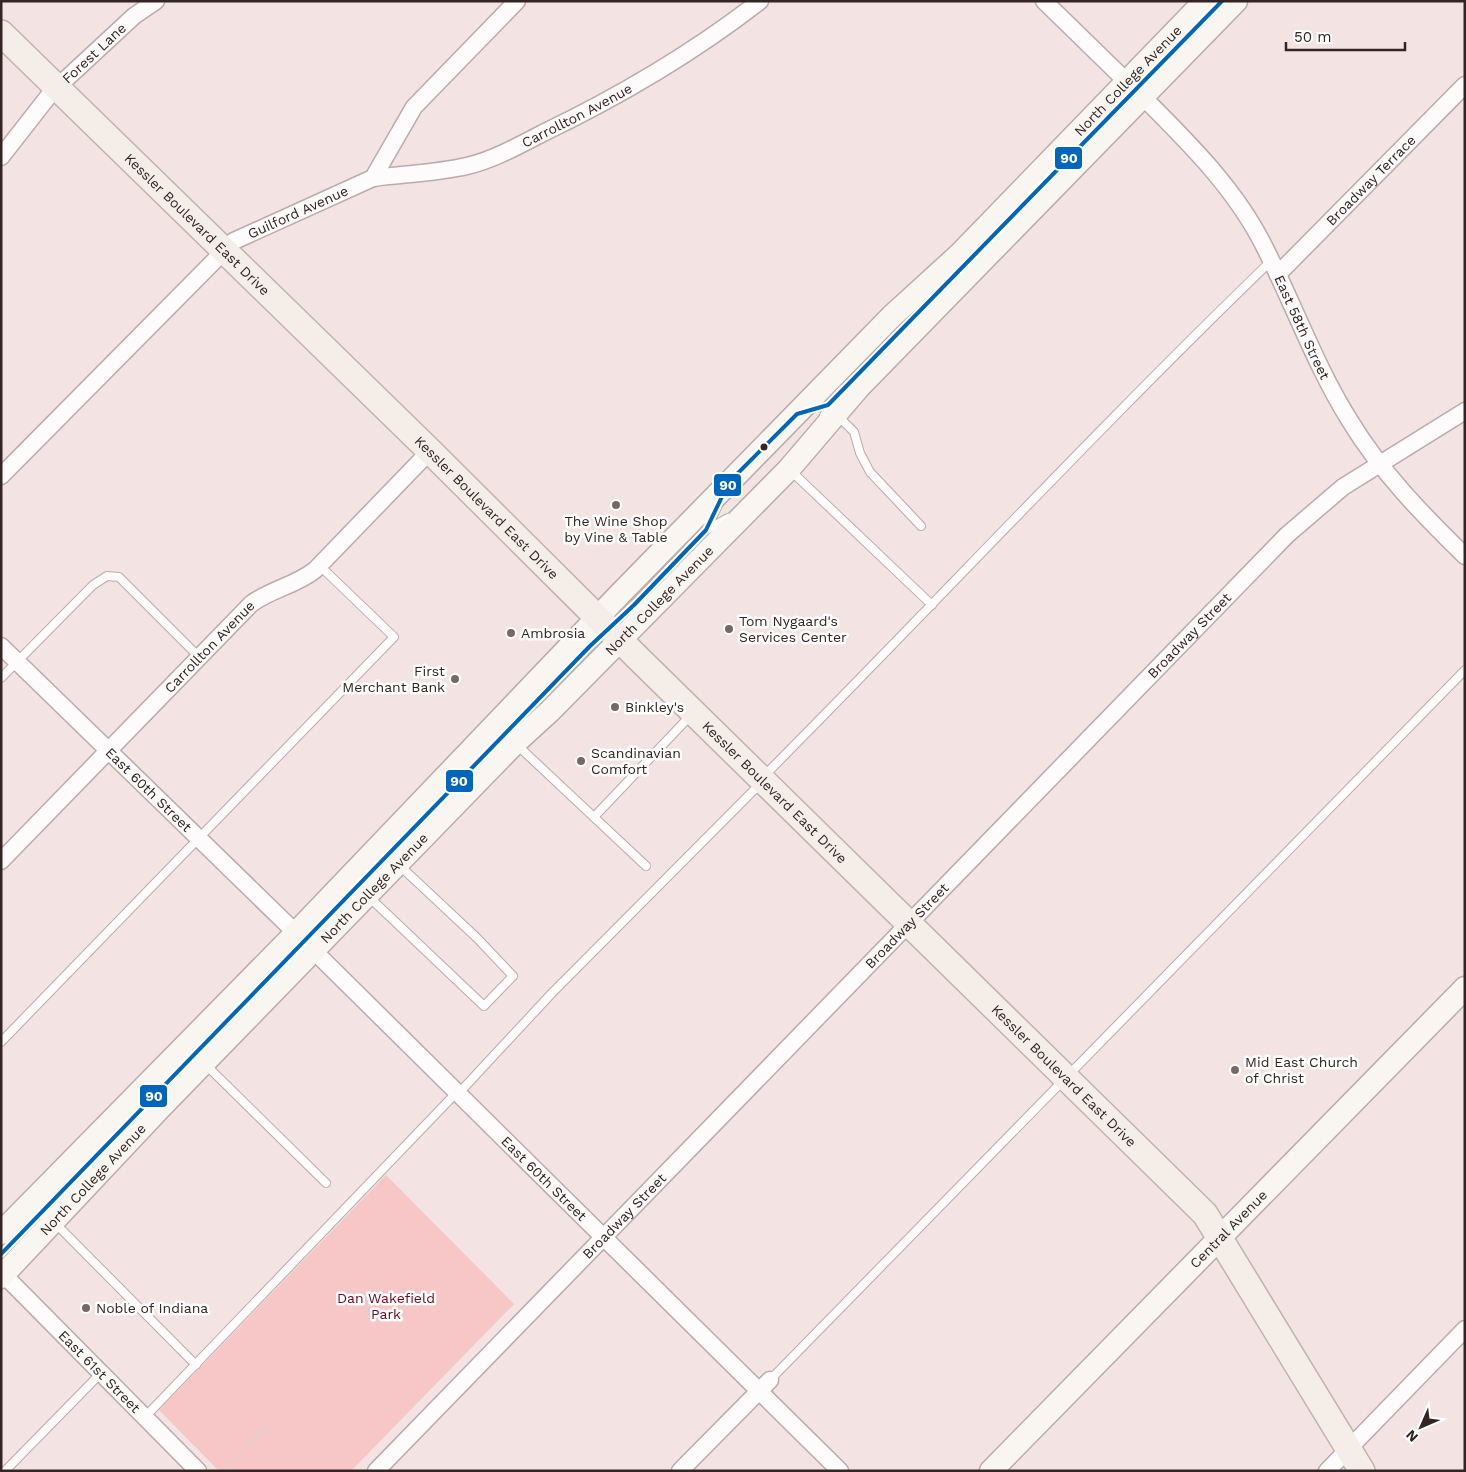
<svg xmlns="http://www.w3.org/2000/svg" width="1466" height="1472" font-family="'Work Sans',sans-serif">
	<style>
		.green { fill: #f7c6c6 }
		.lines { fill: none; stroke-linecap: round; stroke-linejoin: round }
		.lane-casing { stroke: #bbabab; stroke-width: 10 }
		.street-casing { stroke: #bbabab; stroke-width: 19 }
		.secondary-casing { stroke: #bbabab; stroke-width: 25 }
		.primary-casing { stroke: #c2b3a9; stroke-width: 28 }
		.path { stroke: #d8d3d3; stroke-width: 3; stroke-dasharray: 2.5 4; stroke-linecap: butt }
		.lane { stroke: #fdfbfb; stroke-width: 8 }
		.street { stroke: #fdfbfb; stroke-width: 16 }
		.secondary { stroke: #f9f5f1; stroke-width: 22 }
		.primary { stroke: #f5eee8; stroke-width: 25 }
		.bus-1-casing { stroke: #fff; stroke-width: 8 }
		.bus-1 { stroke: #0065bd; stroke-width: 4 }
		.bus-dot { fill: #352424; stroke: #fff; stroke-width: 2 }
		.poi-dot { fill: #786767; stroke: #fff; stroke-width: 2 }
		.labels { text-anchor: middle; stroke-width: 5; stroke-linejoin: round; paint-order: stroke }
		.street-label { font-size: 14px; fill: #352424; stroke: #fff }
		.poi-label { font-size: 14px; fill: #352424; stroke: #fff; text-anchor: start }
		.park-label { font-size: 14px; fill: #7a011d; stroke: #fff }
		.line-badge { stroke: #fff; stroke-width: 2 }
		.badge-label { font-size: 14px; text-anchor: middle; font-weight: bold; fill: #fff }
	</style>
	<rect width="100%" height="100%" fill="#f3e3e3"/>
	<path class="green" d="M386,1175l128,129 -163,167h-132l-60,-61z"/>
	<g class="lines">
		<defs>
			<g id="lane">
				<path d="M837,415l17,17 6,21 10,19 51,54"/>
				<path d="M824,416l4,-11 15,-16"/>
				<path d="M790,470l142,135"/>
				<path d="M706,530l12,-25"/>
				<path d="M1,678l92,-93 14,-9 12,1 80,80"/>
				<path d="M516,744l130,122"/>
				<path d="M764,776c170,-171 334,-348 507,-515"/>
				<path d="M594,817l98,-103"/>
				<path d="M368,896l116,110 29,-30 -36,-38 -78,-73"/>
				<path d="M1,1042l393,-405 -75,-72"/>
				<path d="M205,1064l121,119"/>
				<path d="M459,1093l93,-100 208,-209"/>
				<path d="M55,1223l141,142"/>
				<path d="M1,1254l589,-608 44,-41 72,-75 22,-12"/>
				<path d="M770,1380l695,-710"/>
				<path d="M145,1417l312,-325"/>
				<path d="M5,1471l96,-98"/>
			</g>
			<g id="street">
				<path d="M1044,1l82,80"/>
				<path id="s1" d="M1142,96c46,46 94,93 123,152 29,57 51,119 85,173 31,51 73,94 115,135"/>
				<path id="s2" d="M1,157l50,-64 83,-77 22,-15"/>
				<path id="s3" d="M373,178c31,-4 64,-5 94,-12 26,-6 53,-21 76,-33 77,-37 150,-80 217,-132"/>
				<path id="s4" d="M1278,274l187,-189"/>
				<path id="s5" d="M1,476l233,-235 139,-63 41,-71 103,-106"/>
				<path id="s6" d="M1,646l295,287"/>
				<path id="s7" d="M1,861l250,-257c20,-15 44,-18 64,-34l115,-119"/>
				<path id="s8" d="M313,950l527,521"/>
				<path id="s9" d="M1,1272l197,199"/>
				<path id="s10" d="M376,1471l911,-936 56,-48 122,-76"/>
				<path d="M680,1471l90,-91"/>
				<path d="M1327,1471l138,-142"/>
			</g>
			<g id="secondary">
				<path id="s11" d="M1,1233l295,-300 324,-339 272,-278 68,-62 245,-253"/>
				<path id="s12" d="M1,1277l159,-169 355,-365 35,-32 239,-242 70,-82 377,-386"/>
				<path id="s13" d="M991,1471l474,-483"/>
			</g>
			<g id="primary">
				<path id="s14" d="M1,33l429,418 209,208 566,555 157,257"/>
			</g>
		</defs>
		<use href="#lane" class="lane-casing"/>
		<use href="#street" class="street-casing"/>
		<use href="#secondary" class="secondary-casing"/>
		<use href="#primary" class="primary-casing"/>
		<path class="path" d="M223,1471l41,-42 -3,-3"/>
		<use href="#lane" class="lane"/>
		<use href="#street" class="street"/>
		<use href="#secondary" class="secondary"/>
		<use href="#primary" class="primary"/>
		<defs>
			<path id="bus-1" d="M1,1254l589,-608 44,-41 72,-75 23,-48 68,-68 31,-9 394,-404"/>
		</defs>
		<use href="#bus-1" class="bus-1-casing"/>
		<use href="#bus-1" class="bus-1"/>
	</g>
	<circle class="bus-dot" cx="764" cy="447" r="4.5"/>
	<g class="poi-dot">
		<circle cx="616" cy="505" r="5"/>
		<circle cx="729" cy="629" r="5"/>
		<circle cx="511" cy="633" r="5"/>
		<circle cx="455" cy="679" r="5"/>
		<circle cx="615" cy="707" r="5"/>
		<circle cx="581" cy="761" r="5"/>
		<circle cx="1235" cy="1070" r="5"/>
		<circle cx="86" cy="1308" r="5"/>
	</g>
	<g class="labels">
		<g class="street-label">
			<text dy="5" stroke="none"><textPath href="#s2" startOffset="140">Forest Lane</textPath></text>
			<text dy="5" stroke="none"><textPath href="#s11" startOffset="1612">North College Avenue</textPath></text>
			<text dy="5" stroke="none"><textPath href="#s3" startOffset="216">Carrollton Avenue</textPath></text>
			<text dy="5" stroke="none"><textPath href="#s4" startOffset="132">Broadway Terrace</textPath></text>
			<text dy="5" stroke="none"><textPath href="#s5" startOffset="401">Guilford Avenue</textPath></text>
			<text dy="5" stroke="none"><textPath href="#s14" startOffset="274">Kessler Boulevard East Drive</textPath></text>
			<text dy="5" stroke="none"><textPath href="#s1" startOffset="284">East 58th Street</textPath></text>
			<text dy="5" stroke="none"><textPath href="#s14" startOffset="679">Kessler Boulevard East Drive</textPath></text>
			<text dy="5" stroke="none"><textPath href="#s12" startOffset="944">North College Avenue</textPath></text>
			<text dy="5" stroke="none"><textPath href="#s10" startOffset="1166">Broadway Street</textPath></text>
			<text dy="5" stroke="none"><textPath href="#s7" startOffset="299">Carrollton Avenue</textPath></text>
			<text dy="5" stroke="none"><textPath href="#s6" startOffset="206">East 60th Street</textPath></text>
			<text dy="5" stroke="none"><textPath href="#s14" startOffset="1084">Kessler Boulevard East Drive</textPath></text>
			<text dy="5" stroke="none"><textPath href="#s12" startOffset="539">North College Avenue</textPath></text>
			<text dy="5" stroke="none"><textPath href="#s10" startOffset="761">Broadway Street</textPath></text>
			<text dy="5" stroke="none"><textPath href="#s14" startOffset="1489">Kessler Boulevard East Drive</textPath></text>
			<text dy="5" stroke="none"><textPath href="#s8" startOffset="325">East 60th Street</textPath></text>
			<text dy="5" stroke="none"><textPath href="#s12" startOffset="134">North College Avenue</textPath></text>
			<text dy="5" stroke="none"><textPath href="#s10" startOffset="356">Broadway Street</textPath></text>
			<text dy="5" stroke="none"><textPath href="#s13" startOffset="339">Central Avenue</textPath></text>
			<text dy="5" stroke="none"><textPath href="#s9" startOffset="140">East 61st Street</textPath></text>
		</g>
		<g class="poi-label">
			<text x="616" y="526" text-anchor="middle">The Wine Shop<tspan x="616" dy="16">by Vine &amp; Table</tspan></text>
			<text x="739" y="626">Tom Nygaard's<tspan x="739" dy="16">Services Center</tspan></text>
			<text x="521" y="638">Ambrosia</text>
			<text x="445" y="676" text-anchor="end">First<tspan x="445" dy="16">Merchant Bank</tspan></text>
			<text x="625" y="712">Binkley's</text>
			<text x="591" y="758">Scandinavian<tspan x="591" dy="16">Comfort</tspan></text>
			<text x="1245" y="1067">Mid East Church<tspan x="1245" dy="16">of Christ</tspan></text>
			<text x="96" y="1313">Noble of Indiana</text>
		</g>
		<g class="park-label">
			<text x="386" y="1303">Dan Wakefield<tspan x="386" dy="16">Park</tspan></text>
		</g>
	</g>
	<g class="line-badge">
		<rect x="1054" y="146" width="29" height="24" rx="5" fill="#0065bd"/>
		<rect x="713" y="473" width="29" height="24" rx="5" fill="#0065bd"/>
		<rect x="445" y="769" width="29" height="24" rx="5" fill="#0065bd"/>
		<rect x="139" y="1084" width="29" height="24" rx="5" fill="#0065bd"/>
	</g>
	<g class="badge-label">
		<text x="1069" y="163">90</text>
		<text x="728" y="490">90</text>
		<text x="459" y="786">90</text>
		<text x="154" y="1101">90</text>
	</g>
	<rect width="1466" height="1472" fill="none" stroke="#352424" stroke-width="5"/>
	<g transform="translate(1421 1427) rotate(225)" stroke="#ffffff" stroke-width="4" paint-order="stroke">
	<path d="M0-4L9 19L0 12L-9 19Z" fill="#352424"/>
	<text y="-8" font-size="14" font-weight="bold" text-anchor="middle" fill="#352424">N</text>
	</g>
	<path d="M1286 42v8h119v-8" fill="none" stroke="#352424" stroke-width="2.5"/>
	<text x="1294" y="42" font-size="15" fill="#352424" stroke="#ffffff" stroke-width="4" paint-order="stroke">50 m</text>
</svg>
